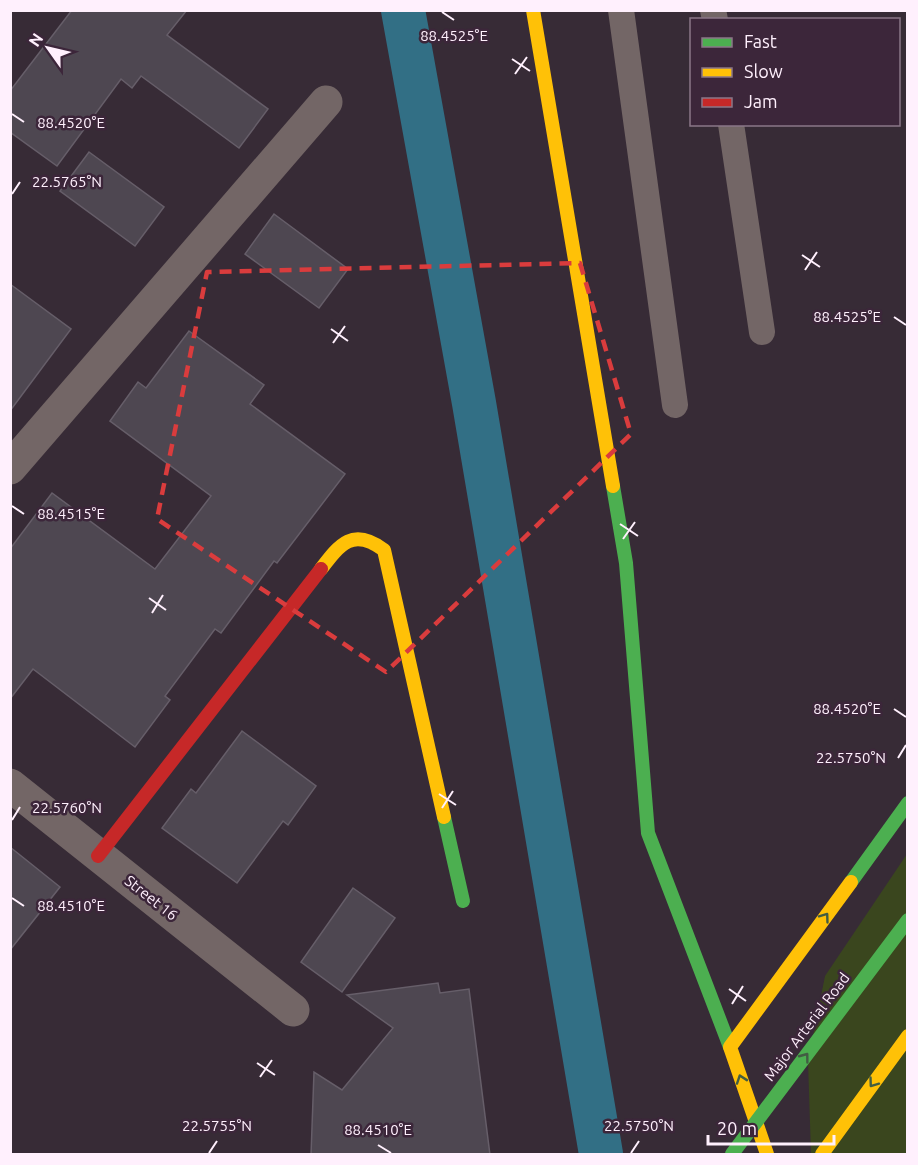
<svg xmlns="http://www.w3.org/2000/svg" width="918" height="1165" font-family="Ubuntu,sans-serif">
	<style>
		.green { fill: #3a461e }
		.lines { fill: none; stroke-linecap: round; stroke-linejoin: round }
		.canal { stroke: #326f85; stroke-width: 44 }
		.building { fill: #4e4751; stroke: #665e69; stroke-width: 1.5 }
		.lane { stroke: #736666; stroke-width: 26 }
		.street { stroke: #736666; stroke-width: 33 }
		.fast { stroke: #4caf50; stroke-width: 14 }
		.slow { stroke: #ffc107; stroke-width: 14 }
		.jam { stroke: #c62828; stroke-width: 14 }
		.fast-bridge { stroke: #4caf50; stroke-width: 14 }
		.oneway { stroke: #425d43 }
		.marked { fill: none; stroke: #da3c3d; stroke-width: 4.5; stroke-dasharray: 12 8; stroke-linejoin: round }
		.ticks { fill: none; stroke: #fff0fd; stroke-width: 2 }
		.labels { text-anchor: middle; stroke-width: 5; stroke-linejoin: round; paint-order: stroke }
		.street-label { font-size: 15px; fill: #fff0fd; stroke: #3c263a }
		.ticks-label { font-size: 15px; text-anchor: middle; fill: #fff0fd; stroke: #3c263a; stroke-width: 5; stroke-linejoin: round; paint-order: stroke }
	</style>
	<rect width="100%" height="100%" fill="#372b36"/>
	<path class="green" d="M907,854v300h-96l-3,-93 17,-85z"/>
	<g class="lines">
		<path class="canal" d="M403,10l71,393 127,751"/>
	</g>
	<g class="building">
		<path d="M72,10h115l-20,25 101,74 -29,39 -98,-72 -9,12 -11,-9 -64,87 -47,-34v-41z"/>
		<path d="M89,152l75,55 -29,39 -75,-55z"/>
		<path d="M274,214l74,55 -29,39 -74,-54z"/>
		<path d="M10,284l61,45 -61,82z"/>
		<path d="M189,331l75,54 -14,19 95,70 -68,89 -3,-2 -53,72 -6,-4 -50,67 5,4 -35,47 -102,-78 -23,30v-150l42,-56 103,76 56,-73 -101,-75 28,-39 8,6z"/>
		<path d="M242,731l74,55 -28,39 -5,-4 -46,62 -75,-55 29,-39 5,4z"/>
		<path d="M10,847l50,40 -50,63z"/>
		<path d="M353,888l42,30 -53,74 -41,-30z"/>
		<path d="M438,983l2,10 29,-4 21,166h-179l3,-83 28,18 51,-62 -46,-33z"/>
	</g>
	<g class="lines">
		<g class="lane">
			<path d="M621,10l54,395"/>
			<path d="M713,10l2,10"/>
			<path d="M731,124l31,208"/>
		</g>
		<g class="street">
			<path d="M10,468l316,-366"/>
			<path d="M10,785l283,225"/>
		</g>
		<g class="fast">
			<path d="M613,486l13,77 22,270 82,214"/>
			<path d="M444,817l19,84"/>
			<path d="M851,882l57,-79"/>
		</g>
		<g class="slow">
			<path d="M533,10l80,476"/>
			<path d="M321,569c19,-25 32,-42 63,-19l60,267"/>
			<path d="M767,1154l-37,-107 121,-165"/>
			<path d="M822,1154l86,-118"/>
		</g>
		<path class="jam" d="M98,856l223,-287"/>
		<path class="fast-bridge" d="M732,1154l176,-234"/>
	</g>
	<defs><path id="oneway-chevron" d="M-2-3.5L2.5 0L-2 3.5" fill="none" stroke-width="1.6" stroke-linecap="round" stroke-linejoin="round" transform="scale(1.5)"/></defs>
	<g class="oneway">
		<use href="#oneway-chevron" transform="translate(825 917) rotate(-54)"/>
		<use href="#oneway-chevron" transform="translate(805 1057) rotate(-53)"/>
		<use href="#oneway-chevron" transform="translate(741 1079) rotate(-109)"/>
		<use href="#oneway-chevron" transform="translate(873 1083) rotate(126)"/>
	</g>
	<path class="marked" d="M580,263l51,171 -245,238 -229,-153 50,-247z"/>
	<path class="ticks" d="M442,12l12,8M512,59l18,12M515,74l12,-17M12,114l12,8M12,194l8,-12M802,255l18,12M805,270l12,-18M894,317l12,8M331,329l17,12M333,343l12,-17M12,506l12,8M620,524l18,12M623,539l12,-17M149,598l17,12M152,613l11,-18M894,709l12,8M898,758l8,-13M439,794l17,11M442,808l11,-17M12,820l8,-13M12,898l12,8M729,989l17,12M732,1004l11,-18M257,1063l18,12M260,1077l12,-17M378,1145l13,8M209,1153l8,-12M631,1153l8,-12"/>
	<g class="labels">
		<g class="street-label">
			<text transform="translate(151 898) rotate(38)" y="5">Street 16</text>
			<text transform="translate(807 1027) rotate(-53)" y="5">Major Arterial Road</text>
		</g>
	</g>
	<g class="ticks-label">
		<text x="454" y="41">88.4525°E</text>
		<text x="71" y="128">88.4520°E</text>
		<text x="67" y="187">22.5765°N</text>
		<text x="847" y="322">88.4525°E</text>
		<text x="71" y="519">88.4515°E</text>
		<text x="847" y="714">88.4520°E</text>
		<text x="851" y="763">22.5750°N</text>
		<text x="67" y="813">22.5760°N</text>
		<text x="71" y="911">88.4510°E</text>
		<text x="217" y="1131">22.5755°N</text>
		<text x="639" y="1131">22.5750°N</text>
		<text x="378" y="1135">88.4510°E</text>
	</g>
	<rect width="918" height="1165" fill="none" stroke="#fff0fd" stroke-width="24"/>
	<rect x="690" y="18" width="210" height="108" fill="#3c263a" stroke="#8a7788" stroke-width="1.5"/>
	<rect x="702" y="38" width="30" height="9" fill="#4caf50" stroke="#8a7788" stroke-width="1.5"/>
	<text x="744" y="48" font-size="18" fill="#fff0fd">Fast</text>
	<rect x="702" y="68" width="30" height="9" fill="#ffc107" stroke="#8a7788" stroke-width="1.5"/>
	<text x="744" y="78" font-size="18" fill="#fff0fd">Slow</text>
	<rect x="702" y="98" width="30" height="9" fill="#c62828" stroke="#8a7788" stroke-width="1.5"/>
	<text x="744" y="108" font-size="18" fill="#fff0fd">Jam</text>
	<g transform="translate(48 48) rotate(304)" stroke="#3c263a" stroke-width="4.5" paint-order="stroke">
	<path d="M0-4.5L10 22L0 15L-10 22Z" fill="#fff0fd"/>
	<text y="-9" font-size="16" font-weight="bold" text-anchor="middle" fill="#fff0fd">N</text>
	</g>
	<path d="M708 1135v9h126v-9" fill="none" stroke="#fff0fd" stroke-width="3"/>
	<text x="717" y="1135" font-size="18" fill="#fff0fd" stroke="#3c263a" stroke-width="4.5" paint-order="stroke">20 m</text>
</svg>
